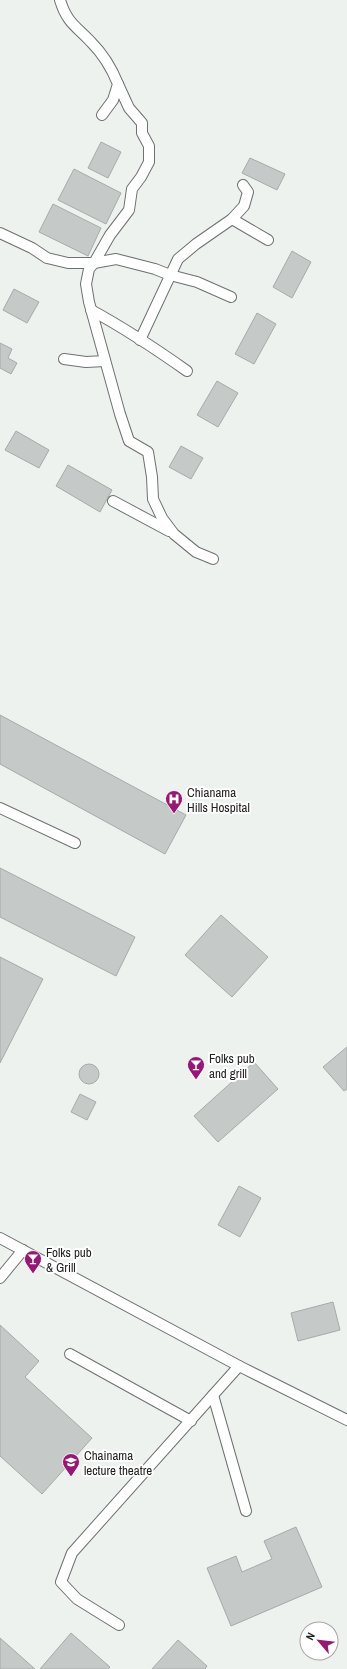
<svg xmlns="http://www.w3.org/2000/svg" width="347" height="1669" font-family="'Archivo Narrow',sans-serif">
	<style>
		.building { fill: #c5c9c7; stroke: #a6aaa8 }
		.lines { fill: none; stroke-linecap: round; stroke-linejoin: round }
		.lane-casing { stroke: #6d716f; stroke-width: 12 }
		.lane { stroke: #fff; stroke-width: 10 }
		.labels { text-anchor: middle; stroke-width: 4; stroke-linejoin: round; paint-order: stroke }
		.poi-label { font-size: 13px; fill: #212221; stroke: #fff; text-anchor: start }
	</style>
	<rect width="100%" height="100%" fill="#eef2ef"/>
	<g class="building">
		<path d="M101,142l20,10 -13,26 -20,-10z"/>
		<path d="M250,158l35,16 -8,16 -35,-17z"/>
		<path d="M74,169l47,24 -15,31 -48,-24z"/>
		<path d="M53,204l48,24 -13,28 -49,-24z"/>
		<path d="M292,251l19,11 -19,36 -19,-11z"/>
		<path d="M14,289l25,13 -12,21 -24,-13z"/>
		<path d="M257,313l19,11 -22,40 -19,-10z"/>
		<path d="M0,343l12,6 -4,9 9,5 -6,11 -11,-6z"/>
		<path d="M217,381l21,12 -20,34 -21,-12z"/>
		<path d="M16,431l33,19 -10,18 -34,-18z"/>
		<path d="M181,446l22,12 -12,21 -22,-12z"/>
		<path d="M68,465l44,25 -12,22 -44,-26z"/>
		<path d="M0,715l186,100 -21,39 -165,-90z"/>
		<path d="M0,868l135,69 -19,39 -116,-59z"/>
		<path d="M221,915l47,42 -36,40 -47,-42z"/>
		<path d="M0,957l43,22 -43,84z"/>
		<path d="M347,1047v42l-3,2 -21,-24z"/>
		<path d="M254,1062l24,27 -60,53 -24,-26z"/>
		<circle cx="89" cy="1074" r="10"/>
		<path d="M80,1094l16,8 -9,18 -16,-8z"/>
		<path d="M239,1186l22,12 -21,39 -22,-12z"/>
		<path d="M333,1302l7,28 -42,11 -7,-28z"/>
		<path d="M0,1325l39,36 -14,16 67,61 -50,56 -42,-38z"/>
		<path d="M296,1527l26,60 -91,39 -24,-58 29,-12 6,16 30,-13 -8,-18z"/>
		<path d="M71,1633l39,34 -2,2h-68z"/>
		<path d="M0,1638l35,31h-35z"/>
		<path d="M178,1640l29,26 -2,3h-53z"/>
	</g>
	<g class="lines">
		<defs>
			<g id="lane">
				<path d="M60,0c7,23 16,26 31,42 12,12 21,27 27,42l-5,16 -11,15"/>
				<path d="M232,219l36,21"/>
				<path d="M0,233l32,15 15,10 21,5h26l16,-28 19,-25 3,-21 9,-12 8,-15v-16l-7,-13v-10l-13,-15 -11,-24"/>
				<path d="M91,310c33,18 65,39 96,61"/>
				<path d="M140,340l38,-81 18,-15 36,-25 12,-13 4,-14 -5,-7"/>
				<path d="M64,359l22,3 19,-1"/>
				<path d="M113,501l56,30"/>
				<path d="M213,559l-17,-7 -22,-18 -12,-16 -9,-19 -1,-22 -4,-25 -19,-11 -9,-27 -31,-112 -3,-18 3,-15 5,-6 22,-4 39,10 15,6 27,7 34,15"/>
				<path d="M0,808l75,35"/>
				<path d="M0,1238l239,128 108,54"/>
				<path d="M0,1278l23,-28"/>
				<path d="M70,1354l121,67"/>
				<path d="M213,1395l33,116"/>
				<path d="M119,1625l-42,-26 -16,-17 11,-29 167,-187"/>
			</g>
		</defs>
		<use href="#lane" class="lane-casing"/>
		<use href="#lane" class="lane"/>
	</g>
	<defs>
		<symbol id="hospital-pin" viewBox="-11 -11 22 30"><path d="M0 17L-7.5 6A9.5 9.5 0 1 1 7.5 6Z" fill="#951974" stroke="#fff"/><path d="M-5-5h3v3.5h4V-5h3V5h-3V1.5h-4V5h-3Z" fill="#fff"/></symbol>
		<symbol id="bar-pin" viewBox="-11 -11 22 30"><path d="M0 17L-7.5 6A9.5 9.5 0 1 1 7.5 6Z" fill="#951974" stroke="#fff"/><path d="M-6-5H6L.8 .8V4.5H3.5V6h-7V4.5H-.8V.8Z" fill="#fff"/></symbol>
		<symbol id="school-pin" viewBox="-11 -11 22 30"><path d="M0 17L-7.5 6A9.5 9.5 0 1 1 7.5 6Z" fill="#951974" stroke="#fff"/><path d="M0-5L7-2L0 1L-7-2ZM-4 1L0 2.5L4 1V4Q0 6-4 4Z" fill="#fff"/></symbol>
	</defs>
	<g fill-rule="evenodd">
		<use href="#hospital-pin" x="164" y="789" width="20" height="27"/>
		<use href="#bar-pin" x="186" y="1055" width="20" height="27"/>
		<use href="#bar-pin" x="23" y="1249" width="20" height="27"/>
		<use href="#school-pin" x="61" y="1452" width="20" height="27"/>
	</g>
	<g class="labels">
		<g class="poi-label">
			<text x="187" y="797">Chianama<tspan x="187" dy="15">Hills Hospital</tspan></text>
			<text x="209" y="1063">Folks pub<tspan x="209" dy="15">and grill</tspan></text>
			<text x="46" y="1257">Folks pub<tspan x="46" dy="15">&amp; Grill</tspan></text>
			<text x="84" y="1460">Chainama<tspan x="84" dy="15">lecture theatre</tspan></text>
		</g>
	</g>
	<g transform="translate(319 1641) rotate(298)"><circle r="19" fill="#ffffff" stroke="#a6a7a6"/>
	<path d="M0-3L7 15L0 10L-7 15Z" fill="#951974"/>
	<text y="-6" font-size="11" font-weight="bold" text-anchor="middle" fill="#212221">N</text>
	</g>
</svg>
